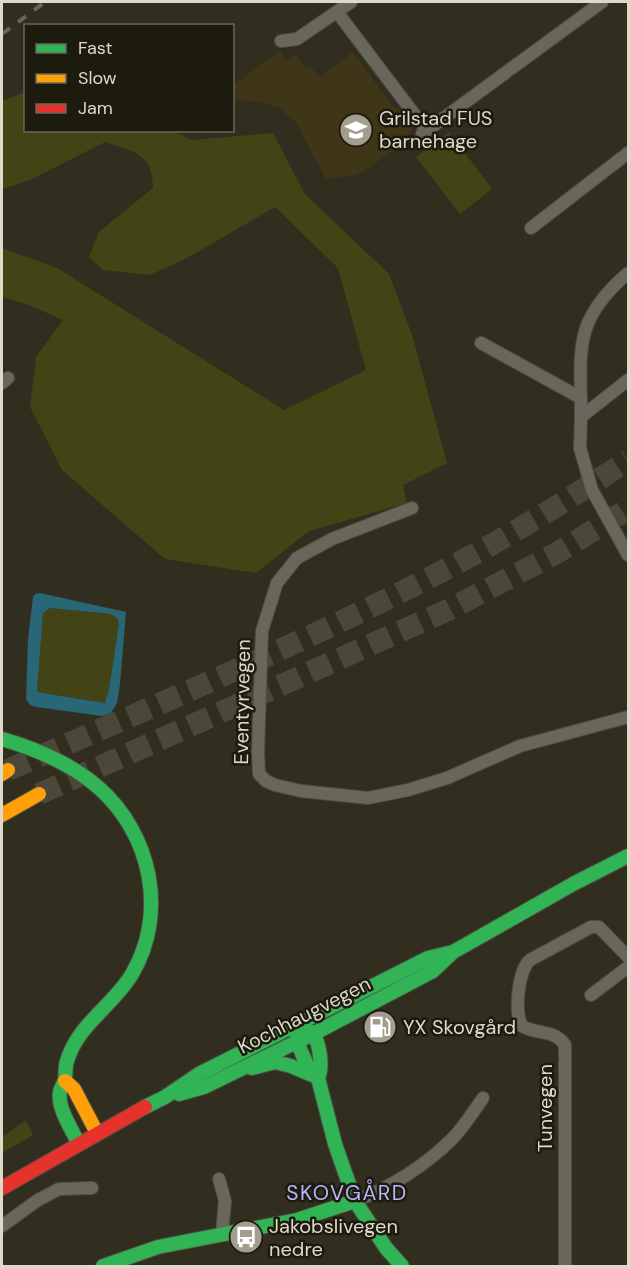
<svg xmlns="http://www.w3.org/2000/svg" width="630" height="1268" font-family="'DM Sans',sans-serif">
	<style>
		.built { fill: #3e3616 }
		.green { fill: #434415 }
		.water { fill: #296676; fill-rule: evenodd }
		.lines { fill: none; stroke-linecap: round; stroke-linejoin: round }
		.highway-tunnel { stroke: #4b4839; stroke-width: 22; stroke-dasharray: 22 11; stroke-linecap: butt }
		.street-casing { stroke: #4f4c40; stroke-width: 14 }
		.fast-casing { stroke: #4f4c40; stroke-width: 16 }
		.slow-casing { stroke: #4f4c40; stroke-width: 16 }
		.jam-casing { stroke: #4f4c40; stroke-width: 16 }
		.street { stroke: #69665b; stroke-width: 12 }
		.fast { stroke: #30b455; stroke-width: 14 }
		.slow { stroke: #ff9f0a; stroke-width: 14 }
		.jam { stroke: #e5322d; stroke-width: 14 }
		.rail { stroke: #676458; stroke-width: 4; stroke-dasharray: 10 10; stroke-linecap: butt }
		.labels { text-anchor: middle; stroke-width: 5; stroke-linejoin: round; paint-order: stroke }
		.poi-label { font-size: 20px; fill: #dedaca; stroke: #1d1a0e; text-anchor: start }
		.street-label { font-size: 20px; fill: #dedaca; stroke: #1d1a0e }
		.neighbourhood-label { font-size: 21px; letter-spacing: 1.5px; fill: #b7b5fc; stroke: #1d1a0e }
	</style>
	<rect width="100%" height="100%" fill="#312e1f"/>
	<path class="built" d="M280,51l6,10 10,-6 10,14 4,-3 10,11 33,-25 40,55 8,3 9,12 1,10 -3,5 -12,9 1,2 -33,23 -10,4 -28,4 -29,-55 -17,-16 -19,-6 -28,-2v-15z"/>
	<g class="green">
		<path d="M25,92l1,38 147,1 19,9 81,-7 32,61 84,80 23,61 35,128 -44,22 4,18 -98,28 -53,42 -91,-14 -103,-89 -32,-63 6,-50 27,-37 -34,-15 -27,-8v-49l55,20 227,142 82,-40 -28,-102 -63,-61 -88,51 -37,17 -47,-5 -14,-13 10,-25 54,-44c0,-35 -19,-36 -48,-46l-75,38 -28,9v-88z"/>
		<path d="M449,132l43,57 -32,25 -44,-57z"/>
		<path d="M50,608l61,6 6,4 2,5 -10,66 -4,14 -68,-11 6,-79z"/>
		<path d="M26,1120l7,15 -31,18v-16z"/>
	</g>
	<path class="water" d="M40,593l86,19 -6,72 -3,19 -6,10 -9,3 -66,-9 -6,-2 -4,-6 2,-60 5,-42 2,-3zM50,608l61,6 6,4 2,5 -10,66 -4,14 -68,-11 6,-79z"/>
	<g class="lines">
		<g class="highway-tunnel">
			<path d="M8,770c141,-62 284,-122 421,-192 69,-35 135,-75 199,-118"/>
			<path d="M39,794l409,-184 107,-56 73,-45"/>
		</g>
		<defs>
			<g id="street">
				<path d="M337,12l90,119"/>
				<path d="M281,41l16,-2 54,-37"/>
				<path d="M422,134l180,-132"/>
				<path d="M531,228l97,-75"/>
				<path d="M481,343l100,55"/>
				<path d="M628,380l-47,37 -1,31 12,42 36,65"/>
				<path d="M2,383l6,-5"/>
				<path d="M581,417c0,-68 -9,-96 47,-144"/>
				<path d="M412,508l-80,31 -35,19 -20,25 -15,48 -4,120 1,23 7,7 9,4 26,6 67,7 40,-8 39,-12 73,-32 108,-29"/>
				<path d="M591,995l37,-28"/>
				<path d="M219,1179l6,22 -3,33"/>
				<path d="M355,1201c35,-13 71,-36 97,-62 12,-12 21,-27 31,-41"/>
				<path d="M2,1226l36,-26 21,-11 33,-1"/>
				<path d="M565,1266v-221c-10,-16 -28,-10 -43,-19 -8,-13 -4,-56 8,-66l61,-33h8l29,30"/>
			</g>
			<g id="fast">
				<path d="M2,739c34,10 70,25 97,49 52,46 69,125 33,186 -19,32 -54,50 -65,87 -2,6 -1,12 -2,18 -1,5 -4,8 -5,13 -3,16 12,37 18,51"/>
				<path d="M252,1068l23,-6 16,4 26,11"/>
				<path d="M311,1074l-14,-32 2,-18c4,3 10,6 13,9 8,9 11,34 6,45l17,66 20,57 31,47 16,18"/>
				<path d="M179,1094l25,-7 109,-53 120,-63 19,-18"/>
				<path d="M145,1107l20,-10 34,-23 229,-116 25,-6 120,-68 55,-28"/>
				<path d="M103,1266l55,-19 139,-27 58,-19"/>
			</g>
			<g id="slow">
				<path d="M2,774l6,-4"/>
				<path d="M2,815l37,-21"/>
				<path d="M65,1081l9,8 23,44"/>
			</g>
			<path id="jam" d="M2,1188l143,-81"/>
		</defs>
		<use href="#street" class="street-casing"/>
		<use href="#fast" class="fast-casing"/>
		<use href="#slow" class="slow-casing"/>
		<use href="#jam" class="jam-casing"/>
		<use href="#street" class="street"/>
		<use href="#fast" class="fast"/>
		<use href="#slow" class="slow"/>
		<use href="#jam" class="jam"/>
		<path class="rail" d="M2,34l43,-32"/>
	</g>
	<defs>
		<symbol id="school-disc" viewBox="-11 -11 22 22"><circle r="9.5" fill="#a19e8e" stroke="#1d1a0e"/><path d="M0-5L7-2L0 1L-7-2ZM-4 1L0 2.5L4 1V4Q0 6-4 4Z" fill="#fff"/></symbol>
		<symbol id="fuel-disc" viewBox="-11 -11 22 22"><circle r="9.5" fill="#a19e8e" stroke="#1d1a0e"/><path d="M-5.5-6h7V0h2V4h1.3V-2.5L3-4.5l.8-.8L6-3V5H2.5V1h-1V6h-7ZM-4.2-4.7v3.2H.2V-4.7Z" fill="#fff"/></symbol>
		<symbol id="bus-disc" viewBox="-11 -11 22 22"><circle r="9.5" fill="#a19e8e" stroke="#1d1a0e"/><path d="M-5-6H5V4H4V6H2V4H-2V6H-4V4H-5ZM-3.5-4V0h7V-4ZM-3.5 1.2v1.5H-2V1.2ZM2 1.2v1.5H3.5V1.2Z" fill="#fff"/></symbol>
	</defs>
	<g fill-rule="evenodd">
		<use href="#school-disc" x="337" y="111" width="38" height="38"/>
		<use href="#fuel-disc" x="361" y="1008" width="38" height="38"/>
		<use href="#bus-disc" x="227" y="1218" width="38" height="38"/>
	</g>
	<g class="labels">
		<g class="poi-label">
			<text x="379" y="125">Grilstad FUS<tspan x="379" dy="23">barnehage</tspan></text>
			<text x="403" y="1034">YX Skovgård</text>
			<text x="269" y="1233">Jakobslivegen<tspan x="269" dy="23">nedre</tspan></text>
		</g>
		<g class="street-label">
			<text transform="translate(242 702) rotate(-89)" y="7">Eventyrvegen</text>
			<text transform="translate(304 1015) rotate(-27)" y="7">Kochhaugvegen</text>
			<text transform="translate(545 1108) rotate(-90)" y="7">Tunvegen</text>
		</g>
		<g class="neighbourhood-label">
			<text x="347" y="1200">SKOVGÅRD</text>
		</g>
	</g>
	<rect width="630" height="1268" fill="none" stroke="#dedaca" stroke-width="6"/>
	<rect x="24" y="24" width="210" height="108" fill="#1d1a0e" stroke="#6a6759" stroke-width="1.5"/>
	<rect x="36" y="44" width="30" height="9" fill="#30b455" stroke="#6a6759" stroke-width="1.5"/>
	<text x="78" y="54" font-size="18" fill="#dedaca">Fast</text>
	<rect x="36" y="74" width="30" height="9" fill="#ff9f0a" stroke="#6a6759" stroke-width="1.5"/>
	<text x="78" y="84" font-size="18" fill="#dedaca">Slow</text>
	<rect x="36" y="104" width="30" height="9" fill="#e5322d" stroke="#6a6759" stroke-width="1.5"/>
	<text x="78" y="114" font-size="18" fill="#dedaca">Jam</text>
</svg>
